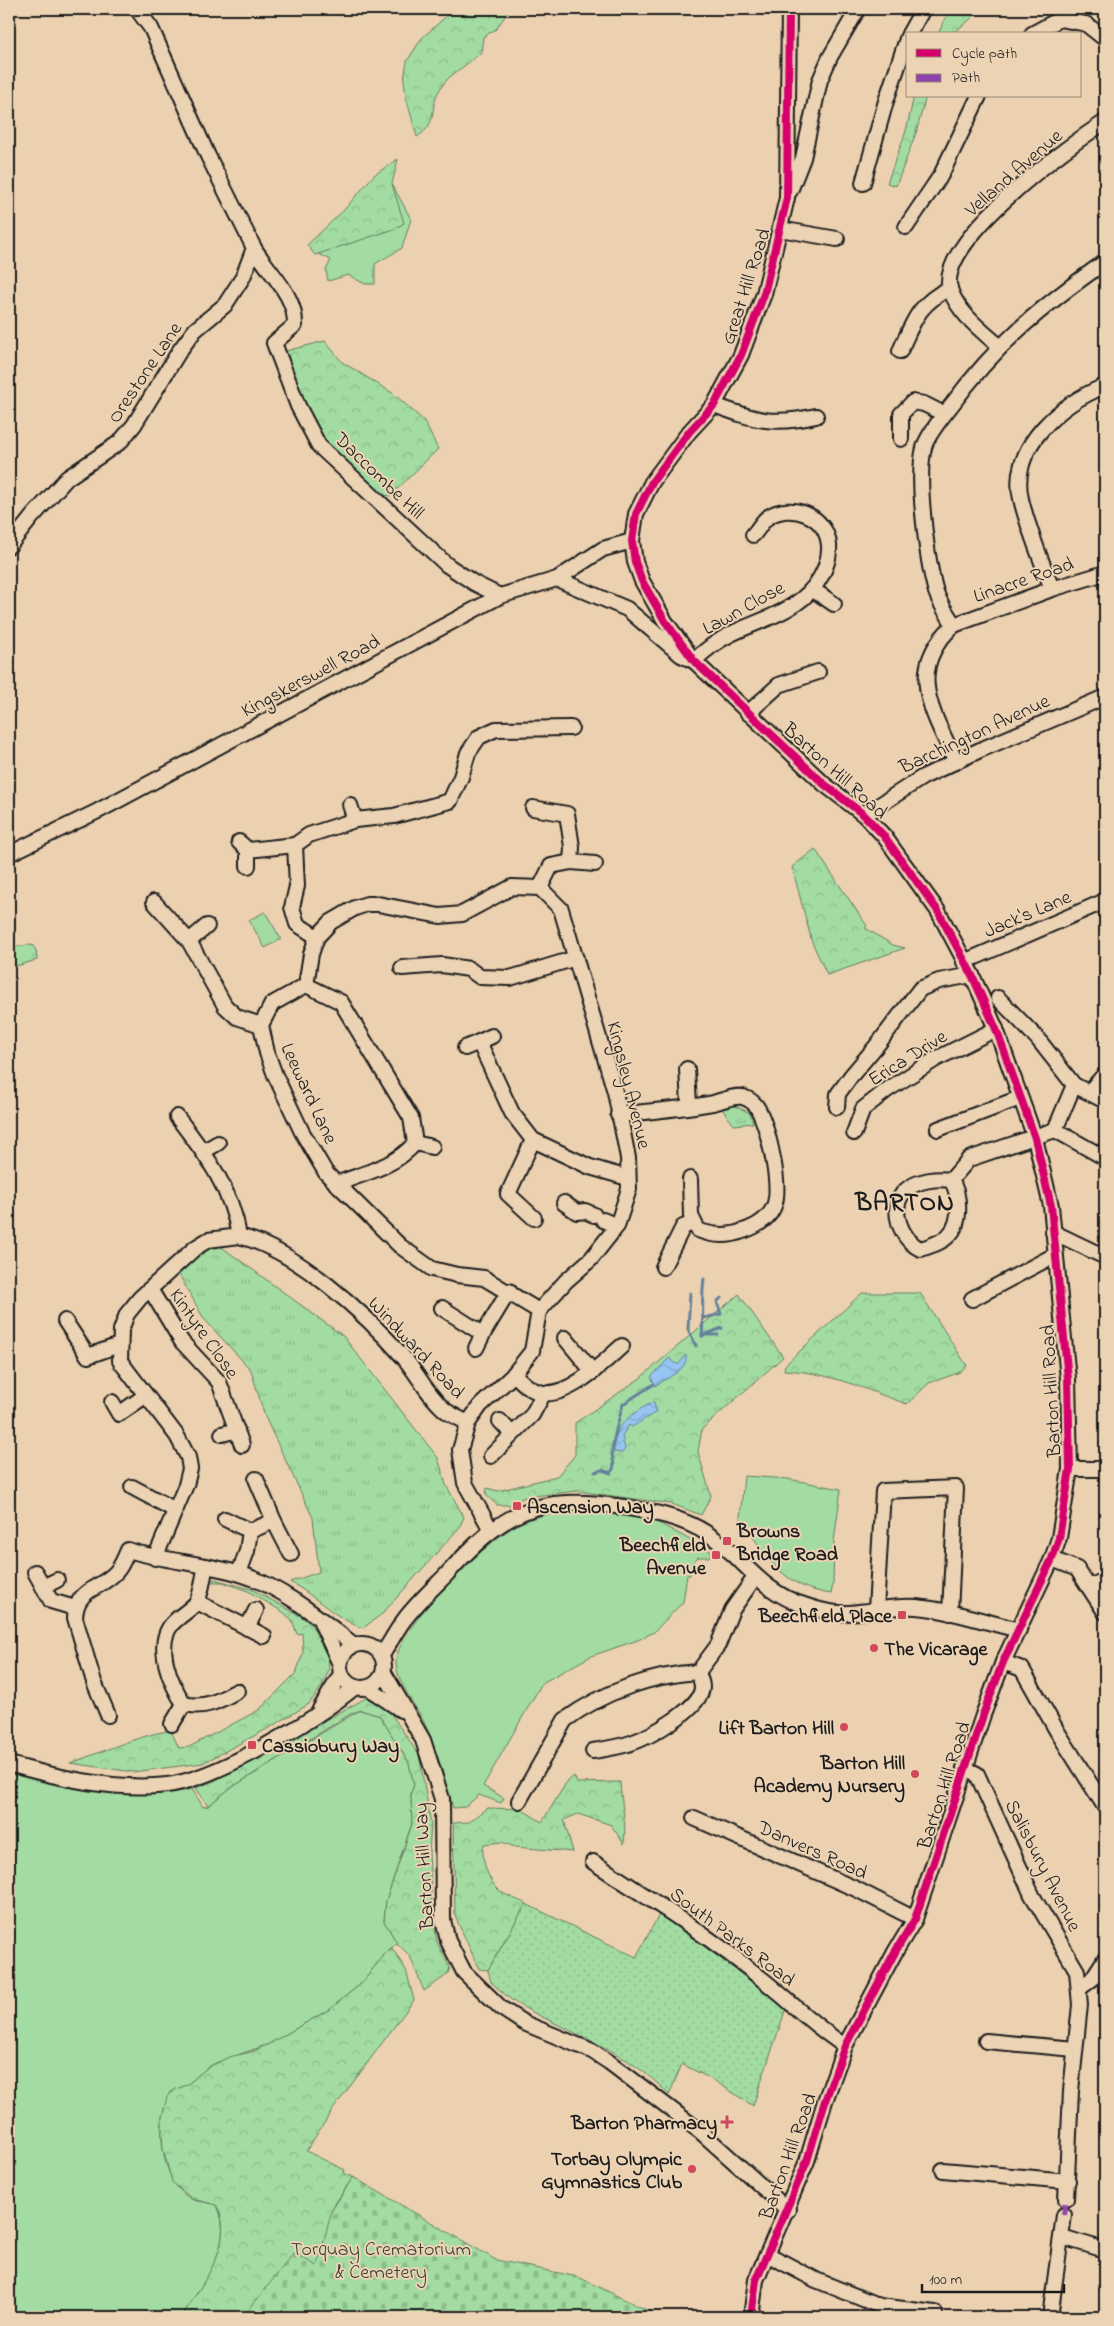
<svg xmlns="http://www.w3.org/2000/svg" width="1114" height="2326" font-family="'Indie Flower',sans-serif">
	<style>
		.grass { fill: #a2dca2; stroke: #5f7c5f }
		.forest { fill: url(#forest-crowns); stroke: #5f7c5f }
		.cemetery { fill: url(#cemetery-stones); stroke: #5f7c5f }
		.park { fill: url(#park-tufts); stroke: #5f7c5f }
		.garden { fill: url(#garden-dots); stroke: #5f7c5f }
		.water { fill: url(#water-waves); stroke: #65819b }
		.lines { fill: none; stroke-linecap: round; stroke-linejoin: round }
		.stream { stroke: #65819b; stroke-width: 3 }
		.minor-casing { stroke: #1c1c1c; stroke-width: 18 }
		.minor { stroke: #ecd3b4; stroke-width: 14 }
		.quiet { stroke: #8e44ad; stroke-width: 6; stroke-dasharray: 12 6; stroke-linecap: butt }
		.cycleway-casing { stroke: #ecd3b4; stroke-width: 11 }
		.cycleway { stroke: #d6006c; stroke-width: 8 }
		.poi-dot { fill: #d1495b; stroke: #ecd3b4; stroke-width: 2 }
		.labels { text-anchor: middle; stroke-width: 4; stroke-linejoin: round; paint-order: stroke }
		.street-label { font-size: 20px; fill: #1c1c1c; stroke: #ecd3b4 }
		.poi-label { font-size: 20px; font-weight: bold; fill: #1c1c1c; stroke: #ecd3b4; text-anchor: end }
		.park-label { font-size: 20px; fill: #374237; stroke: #ecd3b4 }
		.district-label { font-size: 25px; font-weight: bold; letter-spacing: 1px; fill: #1c1c1c; stroke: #ecd3b4 }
	</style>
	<defs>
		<pattern id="forest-crowns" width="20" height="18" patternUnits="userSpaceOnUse" patternTransform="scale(1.25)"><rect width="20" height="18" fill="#a2dca2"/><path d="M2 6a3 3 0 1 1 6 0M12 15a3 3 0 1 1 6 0" fill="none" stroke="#8bbc8b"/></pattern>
		<pattern id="cemetery-stones" width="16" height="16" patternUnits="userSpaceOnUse" patternTransform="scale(1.25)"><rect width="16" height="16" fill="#a2dca2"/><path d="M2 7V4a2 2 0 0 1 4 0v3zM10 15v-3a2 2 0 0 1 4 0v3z" fill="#8bbc8b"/></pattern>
		<pattern id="park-tufts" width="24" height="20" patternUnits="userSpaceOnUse" patternTransform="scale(1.25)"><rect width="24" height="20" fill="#a2dca2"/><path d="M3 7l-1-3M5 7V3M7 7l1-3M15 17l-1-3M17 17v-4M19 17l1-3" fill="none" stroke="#8bbc8b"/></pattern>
		<pattern id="garden-dots" width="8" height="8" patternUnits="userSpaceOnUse" patternTransform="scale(1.25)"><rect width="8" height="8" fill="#a2dca2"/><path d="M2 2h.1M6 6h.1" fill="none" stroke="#8bbc8b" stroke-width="1.8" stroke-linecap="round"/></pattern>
		<pattern id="water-waves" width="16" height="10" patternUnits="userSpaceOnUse" patternTransform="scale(1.25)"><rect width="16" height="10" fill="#95c5f0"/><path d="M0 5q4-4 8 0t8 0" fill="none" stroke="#80a9cd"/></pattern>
	</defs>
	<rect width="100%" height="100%" fill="#ecd1b0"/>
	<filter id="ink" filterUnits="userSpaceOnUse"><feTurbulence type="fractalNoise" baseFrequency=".02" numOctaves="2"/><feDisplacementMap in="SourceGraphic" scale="10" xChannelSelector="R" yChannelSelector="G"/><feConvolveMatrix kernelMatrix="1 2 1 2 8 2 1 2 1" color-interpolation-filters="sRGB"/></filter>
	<g filter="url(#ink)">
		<g class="grass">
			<path d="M392,184l19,35 -9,29 -27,16v20h-10l-17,-9 -20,6 -2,-11 5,-10 -14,-7 77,-24z"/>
			<path d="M265,912l16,27 -16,9 -16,-28z"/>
			<path d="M744,1476l44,3 53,10 -7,52 -1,43 -2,10c-50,-7 -65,-39 -91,-76z"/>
			<path d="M577,1510l58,7 24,6 53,29 -3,5h-11l-5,5 -3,13h-3l-4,27 -29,30 -16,8 -47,16 -49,27 -59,103 21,12 -3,5 -22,-8 -14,12 -12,1c-8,-30 -16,-58 -29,-86 -9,-18 -26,-38 -28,-58 -2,-35 89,-121 119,-138 19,-10 41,-15 62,-16z"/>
			<path d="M360,1710l20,6 29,47 5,22 -3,8 1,30 -26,78 -2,20 13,22 -13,11 -21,28 -33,27 -61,35 -51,18 -10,5 -21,18 -16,7c-3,8 -8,18 -9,26 -2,28 3,66 29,81 8,4 18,2 26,6 19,41 -16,79 -35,112h-173v-545c52,13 131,31 183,17l11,18 5,-1 21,-17z"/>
		</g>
		<g class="forest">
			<path d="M454,9h56l-14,20 -13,8 -2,15c-13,14 -31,20 -41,37 -12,19 0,33 -23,48l-11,-40 -2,-17 3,-19 15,-23z"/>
			<path d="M950,9h33l-31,25h-14z"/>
			<path d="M914,96h12l-10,37 -20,53 -9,-3 19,-52z"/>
			<path d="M398,159l-6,25 12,39 -10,6 -79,26 -8,-10 37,-35 30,-35z"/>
			<path d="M325,341l17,21 52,32 30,27 14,28 -48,47 -13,-2 -60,-59 -35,-83z"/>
			<path d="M815,849l52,77 -2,2 28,17 12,3 -78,27 -15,-33 -20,-75z"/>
			<path d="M862,1293h58l47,73 -9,7 -29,10 -22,21c-41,-14 -78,-32 -123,-34l1,-5z"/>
			<path d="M739,1294l44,63 -81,72 -4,23 13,44 -10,19 -29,-11 -95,-13 -52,6 -16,8h-12l-11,-10 1,-7 11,3 59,-15 18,-21v-32l64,-44z"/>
			<path d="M214,1579l37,10 48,26 12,9 17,33 1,13 -7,16 -13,18 -40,24 -66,35 -70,9 -63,-9c33,-11 64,-26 97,-32h4l8,17 10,-1 70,-37 37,-37 7,-20 -1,-20 -5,1 -5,-14 -9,-8 -35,-21 -25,-9h-10z"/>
			<path d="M366,1698l19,7 34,50 12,69 -2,28 3,58 5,32 13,26 -3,7 -23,16 -14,-35 -13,-13 -13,-22 2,-20 26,-77 -1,-31 3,-8 -5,-22 -29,-47 -19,-6 -9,3 -123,76 -21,17 -12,-18 18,-7z"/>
			<path d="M574,1776l3,7 43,-1c1,21 7,41 4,62l-13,-19 -33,-11 -14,6 9,32 -58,-5 -13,-5 -18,2c-4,12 4,37 14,45 6,7 20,10 28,15l-38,66 -9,-1 -24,-53 -2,-93 16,-1 19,-14 33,1 21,13 24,-39z"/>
			<path d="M392,1948l14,22 8,30 -80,108 -28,43 39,19 -1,3 9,4 -18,27 -18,62 -70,51 -2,-2 -2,2h-61c19,-33 54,-72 35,-112l-25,-6 -20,-17 -9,-33 -1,-17v-15l5,-20 9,-8 11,-4 21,-18 21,-10 22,-5 18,-8 61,-35 33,-27 21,-28z"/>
		</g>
		<path class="cemetery" d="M353,2177l143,83 82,17 83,40h-418l51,-64 23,13 15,-56z"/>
		<g class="park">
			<path d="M32,945l4,5 1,10 -28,8v-21z"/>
			<path d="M733,1105l17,8 3,10 -19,2 -12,-16z"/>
			<path d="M219,1245l124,91 95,122 8,27 18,32 -5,11 -77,86 -19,14c-24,-7 -49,-33 -73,-46l29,-10 -6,-54 -48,-101 -14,-47 -47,-51 -27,-48 25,-22z"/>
		</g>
		<path class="garden" d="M526,1904l110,53 24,-44 126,95 -33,98 -38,-25 -33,-17 -13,31c-40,-44 -97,-61 -148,-89 -11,-6 -21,-16 -30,-24l-3,-12z"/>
		<g class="water">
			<path d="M686,1355c2,16 -19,22 -31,31l-4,-9 18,-19 9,7z"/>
			<path d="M654,1402l2,10 -24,15 -3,-2 -7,11 3,13 -3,4 -8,-1c1,-5 0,-11 2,-16 3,-15 26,-29 38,-34z"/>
		</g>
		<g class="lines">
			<g class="stream">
				<path d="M690,1293l-2,36 8,17"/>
				<path d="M704,1318l17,-4 -4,-12 4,-4"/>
				<path d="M706,1335h12"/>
				<path d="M702,1336c2,-19 -1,-37 2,-57"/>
				<path d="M702,1336l20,-8"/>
				<path d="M595,1472l7,-2 9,3c5,-8 2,-11 1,-19 -1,-10 8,-38 11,-50l31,-20"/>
			</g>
			<defs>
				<g id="minor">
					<path d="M909,34l14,-25"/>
					<path d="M1032,34l28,-15 26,5 19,15"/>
					<path d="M863,183l23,-82 22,-65"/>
					<path d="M790,191l13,-33 17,-78 10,-23 28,-48"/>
					<path d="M906,227l35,-52 38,-79"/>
					<path d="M780,229l57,10"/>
					<path d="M254,248c15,25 42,47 41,77l-21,18 24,63 21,40 128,119 27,18 26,13"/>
					<path d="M999,346c-18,-16 -41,-33 -49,-57 -14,-47 119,-144 155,-167"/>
					<path d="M900,351c14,-31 18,-47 50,-63"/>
					<path d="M714,405c41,15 58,21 102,11"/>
					<path d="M901,439v-25l12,-12 11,2 20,10"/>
					<path d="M9,546l23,-29 35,-39 53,-36 14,-17 46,-75 15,-20 30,-25 18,-28 11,-29 -46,-92 -57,-128 -14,-19"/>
					<path d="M557,579l70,30 54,46 13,6c11,-11 23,-20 37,-27 28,-14 62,-21 83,-47 9,-12 16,-26 15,-42 -3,-30 -38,-43 -61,-28 -6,4 -10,13 -15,18"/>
					<path d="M812,589l22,15"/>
					<path d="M1052,589c-11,-30 -24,-60 -31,-90 -12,-53 41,-96 84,-113"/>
					<path d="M954,625l98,-36 53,-16"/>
					<path d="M748,713l31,-28 39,-13"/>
					<path d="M956,762c-23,-50 -52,-92 -2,-137 -6,-10 -14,-21 -18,-33 -9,-31 -20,-114 -12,-144 2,-11 19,-32 26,-41 46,-63 92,-101 155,-145"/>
					<path d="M350,805l5,15"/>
					<path d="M533,808l34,6 5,33 -1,15"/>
					<path d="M864,815l59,-38 57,-27 125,-53"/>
					<path d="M239,842l9,8 47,-5"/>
					<path d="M9,854l89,-43 402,-215 57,-17 46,-30 29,-8"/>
					<path d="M248,866v-16"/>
					<path d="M540,888l11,-22 20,-4 24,2"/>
					<path d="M154,902l35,39 36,65 12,11 24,8"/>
					<path d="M317,937l-20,-13 -5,-17 5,-21 -2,-41 14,-10 46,-15 39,-4 56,-15 11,-24 7,-24 11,-16 17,-8 75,-1"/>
					<path d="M189,941l18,-15"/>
					<path d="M964,962l141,-61"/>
					<path d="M402,968l40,-3 27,4 11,8 30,1 66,-20"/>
					<path d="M306,985l5,-31 6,-17 14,-15 24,-14 12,-4h11l62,12 22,-2 50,-27 28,1 21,21 54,183 13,66 1,31 -12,37 -26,33 -25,22 -27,30"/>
					<path d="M306,985l-34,19 -11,21 6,28 8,22 27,57 24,41 74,73 32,23 25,6 27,3 55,33"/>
					<path d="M306,985l35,17 70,116 4,25c-20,24 -51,30 -79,41"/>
					<path d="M998,998l39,40 37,47 31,16"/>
					<path d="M492,1036l-13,6 33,71 21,27 57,27 38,11"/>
					<path d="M465,1048l14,-6"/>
					<path d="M687,1069l2,36"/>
					<path d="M1089,1092l16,-18"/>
					<path d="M837,1107l1,-13 13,-18 27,-32 42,-55 19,-8 33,-6"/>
					<path d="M618,1115c32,-4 64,-6 95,-12 9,-2 21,-8 30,-6 6,2 12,6 15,12 10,19 24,77 16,97 -5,13 -19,21 -31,25 -15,6 -30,5 -45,-1l-7,-14 -1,-37"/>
					<path d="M177,1117c28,36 55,72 62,119 57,14 127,78 166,123 13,16 24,38 40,51 6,5 16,9 23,13"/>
					<path d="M938,1129l82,-31"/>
					<path d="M1055,1130l50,28"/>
					<path d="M854,1133l9,-24 24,-19 49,-31 60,-30"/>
					<path d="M533,1140l-25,54 26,24"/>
					<path d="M415,1143l17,4"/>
					<path d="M204,1151l14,-8"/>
					<path d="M951,1180c9,14 11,42 -2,55 -6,7 -19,11 -28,14 -19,-7 -34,-42 -15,-59 12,-10 30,-12 45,-10l18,-21 86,-29 19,-45"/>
					<path d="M564,1203l13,9 8,-1 9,4"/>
					<path d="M603,1220l14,6"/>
					<path d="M1053,1232l52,25"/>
					<path d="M663,1267l20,-40 10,-4"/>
					<path d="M150,1289l32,53 37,40 23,63"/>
					<path d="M972,1299l83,-44"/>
					<path d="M442,1308l41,26 26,-43"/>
					<path d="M65,1321l23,35 31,-11"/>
					<path d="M565,1338l28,34"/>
					<path d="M476,1348l7,-14"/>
					<path d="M514,1374c8,8 16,17 29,19 26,4 61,-31 79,-47"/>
					<path d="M112,1402l7,12 26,-18"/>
					<path d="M500,1421l12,13"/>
					<path d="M222,1434l15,-4"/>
					<path d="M491,1456l41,-41 12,-22"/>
					<path d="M1070,1469h35"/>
					<path d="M132,1487l43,23"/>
					<path d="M225,1519l25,12"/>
					<path d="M274,1521l17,33"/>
					<path d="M491,1530l-26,-47 -5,-33 8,-27 12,-17 32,-30 20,-25 7,-40"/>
					<path d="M155,1558l31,-73 4,-16 -2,-12 -11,-21 -57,-75 1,-31 6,-16 13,-16 55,-50 13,-8 31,-4"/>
					<path d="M1052,1559l25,10 28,43"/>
					<path d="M206,1566c-3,10 -4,29 -10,37 -7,8 -17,13 -24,21 -18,22 -1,60 12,80 21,5 35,-3 53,-13"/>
					<path d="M35,1572l16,29 24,7"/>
					<path d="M239,1573l8,-22 3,-20 24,-10 -18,-42"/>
					<path d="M43,1587l14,-7"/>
					<path d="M1089,1587l16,-7"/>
					<path d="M197,1602l67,34"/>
					<path d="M876,1610l7,-119 73,-3 -6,125"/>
					<path d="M321,1622l19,42"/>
					<path d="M247,1628l9,-18"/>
					<circle cx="362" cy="1666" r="22"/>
					<path d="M382,1655c7,-11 14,-24 22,-35 12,-16 27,-30 41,-44 58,-64 90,-83 178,-69 30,5 59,10 85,27 35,23 54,59 96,71 14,5 30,9 44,8 22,-1 46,-8 68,-6 35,3 69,15 103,23"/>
					<path d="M1003,1662l19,7 35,62 48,76"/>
					<path d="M384,1673l39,67 19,59 1,121 5,21 16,31 37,36 23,15 68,28 17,11 92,70 87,78"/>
					<path d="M368,1688l33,22"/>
					<path d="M320,1709l21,-35"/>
					<path d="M108,1715l-14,-33 -19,-64c1,-31 26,-28 42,-47 5,-6 8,-14 11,-21 36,11 73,13 109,23 41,11 84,46 117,72"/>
					<path d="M172,1724l12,-20"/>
					<path d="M593,1751c13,-2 26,-4 38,-8 18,-6 71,-35 71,-56 0,-5 -3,-11 -4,-15"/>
					<path d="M9,1764c49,14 107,27 158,21 50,-6 148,-65 188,-98"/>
					<path d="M964,1768l13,6 55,121 45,76 3,34 -9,86 -5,108"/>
					<path d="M519,1801l46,-81c38,-28 86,-45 133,-48l20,-27 14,-35 23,-33"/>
					<path d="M694,1818l162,71 59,30"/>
					<path d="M593,1862c57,37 116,74 169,117 29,23 53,48 83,67"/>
					<path d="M1080,1988l12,-9 13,-20"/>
					<path d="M986,2041l89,8"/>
					<path d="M943,2170l125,11"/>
					<path d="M1062,2237l43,13"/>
					<path d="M767,2254l49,26 64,26 55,7"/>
					<path d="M751,2317l5,-37 51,-119 18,-60 20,-55 50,-94 20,-33 68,-204 20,-53 49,-103 7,-21 11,-69 -2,-90 -17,-173 -16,-68 -39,-109 -24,-54 -34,-64 -54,-75 -20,-21 -40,-31 -130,-123 -29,-40 -23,-40 -7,-19 -3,-21 4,-27 16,-32 37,-50 25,-27 27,-50 23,-61 23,-96 2,-189"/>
					<path d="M1050,2317l14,-102"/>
				</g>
			</defs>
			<use href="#minor" class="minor-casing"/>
			<use href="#minor" class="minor"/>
			<path class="quiet" d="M1064,2215l2,-16"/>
			<defs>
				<path id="cycleway" d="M751,2317l5,-37 51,-119 18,-60 20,-55 50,-94 20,-33 68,-204 20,-53 49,-103 7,-21 11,-69 -2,-90 -17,-173 -16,-68 -39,-109 -24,-54 -34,-64 -54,-75 -20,-21 -40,-31 -130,-123 -29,-40 -23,-40 -7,-19 -3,-21 4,-27 16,-32 37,-50 25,-27 27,-50 23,-61 23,-96 2,-189"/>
			</defs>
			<use href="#cycleway" class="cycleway-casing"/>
			<use href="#cycleway" class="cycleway"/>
		</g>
	</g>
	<g class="poi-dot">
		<rect x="512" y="1501" width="10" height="10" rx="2.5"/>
		<rect x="722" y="1536" width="10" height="10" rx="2.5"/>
		<rect x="711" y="1550" width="10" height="10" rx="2.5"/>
		<rect x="897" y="1610" width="10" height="10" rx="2.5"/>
		<circle cx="874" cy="1648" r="5"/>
		<circle cx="844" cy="1727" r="5"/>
		<rect x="247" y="1740" width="10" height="10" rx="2.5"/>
		<circle cx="915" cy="1774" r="5"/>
		<path d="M724.5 2114.5h5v5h5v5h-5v5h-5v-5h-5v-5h5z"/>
		<circle cx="692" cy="2169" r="5"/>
	</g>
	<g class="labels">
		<g class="street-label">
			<text transform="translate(1013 172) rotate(-41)" y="7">Velland Avenue</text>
			<text transform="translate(745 286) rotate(-72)" y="7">Great Hill Road</text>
			<text transform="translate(144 372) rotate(-56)" y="7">Orestone Lane</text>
			<text transform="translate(380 475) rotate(44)" y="7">Daccombe Hill</text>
			<text transform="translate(1023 579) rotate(-19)" y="7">Linacre Road</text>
			<text transform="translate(743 607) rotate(-29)" y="7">Lawn Close</text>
			<text transform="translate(310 675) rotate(-28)" y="7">Kingskerswell Road</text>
			<text transform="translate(974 733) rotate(-25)" y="7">Barchington Avenue</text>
			<text transform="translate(836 770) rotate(42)" y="7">Barton Hill Road</text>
			<text transform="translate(1027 913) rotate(-23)" y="7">Jack's Lane</text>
			<text transform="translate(907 1057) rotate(-32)" y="7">Erica Drive</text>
			<text transform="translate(630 1085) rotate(76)" y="7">Kingsley Avenue</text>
			<text transform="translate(310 1093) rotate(65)" y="7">Leeward Lane</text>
			<text transform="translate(205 1333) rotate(55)" y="7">Kintyre Close</text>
			<text transform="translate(417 1347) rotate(47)" y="7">Windward Road</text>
			<text transform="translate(1050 1391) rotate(-93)" y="7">Barton Hill Road</text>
			<text transform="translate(943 1785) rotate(-72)" y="7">Barton Hill Road</text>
			<text transform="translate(813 1849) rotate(24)" y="7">Danvers Road</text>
			<text transform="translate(1044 1865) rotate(63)" y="7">Salisbury Avenue</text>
			<text transform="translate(423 1866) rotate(-93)" y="7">Barton Hill Way</text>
			<text transform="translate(733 1936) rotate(37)" y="7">South Parks Road</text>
			<text transform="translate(787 2156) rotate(-70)" y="7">Barton Hill Road</text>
		</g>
		<g class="poi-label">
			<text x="527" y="1513" text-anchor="start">Ascension Way</text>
			<text x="737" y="1537" text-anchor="start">Browns<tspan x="737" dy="23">Bridge Road</tspan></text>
			<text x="706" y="1551">Beechfield<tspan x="706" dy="23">Avenue</tspan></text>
			<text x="892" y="1622">Beechfield Place</text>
			<text x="884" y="1655" text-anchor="start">The Vicarage</text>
			<text x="834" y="1734">Lift Barton Hill</text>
			<text x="262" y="1752" text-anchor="start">Cassiobury Way</text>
			<text x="905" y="1769">Barton Hill<tspan x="905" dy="23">Academy Nursery</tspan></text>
			<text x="717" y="2129">Barton Pharmacy</text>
			<text x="682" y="2165">Torbay Olympic<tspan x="682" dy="23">Gymnastics Club</tspan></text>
		</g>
		<g class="park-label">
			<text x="381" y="2255">Torquay Crematorium<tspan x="381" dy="23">&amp; Cemetery</tspan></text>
		</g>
		<g class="district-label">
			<text x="905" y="1210">BARTON</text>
		</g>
	</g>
	<rect width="1114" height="2326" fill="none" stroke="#ecd3b4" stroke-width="30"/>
	<rect x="15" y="15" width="1084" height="2296" fill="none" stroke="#1c1c1c" stroke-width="2" filter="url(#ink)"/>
	<rect x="906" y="32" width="175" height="65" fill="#ecd3b4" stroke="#998a77"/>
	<rect x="916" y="49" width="25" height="8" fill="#d6006c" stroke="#998a77"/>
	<text x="952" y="58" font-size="15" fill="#1c1c1c">Cycle path</text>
	<rect x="916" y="74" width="25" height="8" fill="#8e44ad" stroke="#998a77"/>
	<text x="952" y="82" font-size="15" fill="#1c1c1c">Path</text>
	<path d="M922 2284v8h142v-8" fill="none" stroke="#1c1c1c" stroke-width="2.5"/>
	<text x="929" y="2284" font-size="15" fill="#1c1c1c" stroke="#ecd3b4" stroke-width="4" paint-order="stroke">100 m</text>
</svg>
